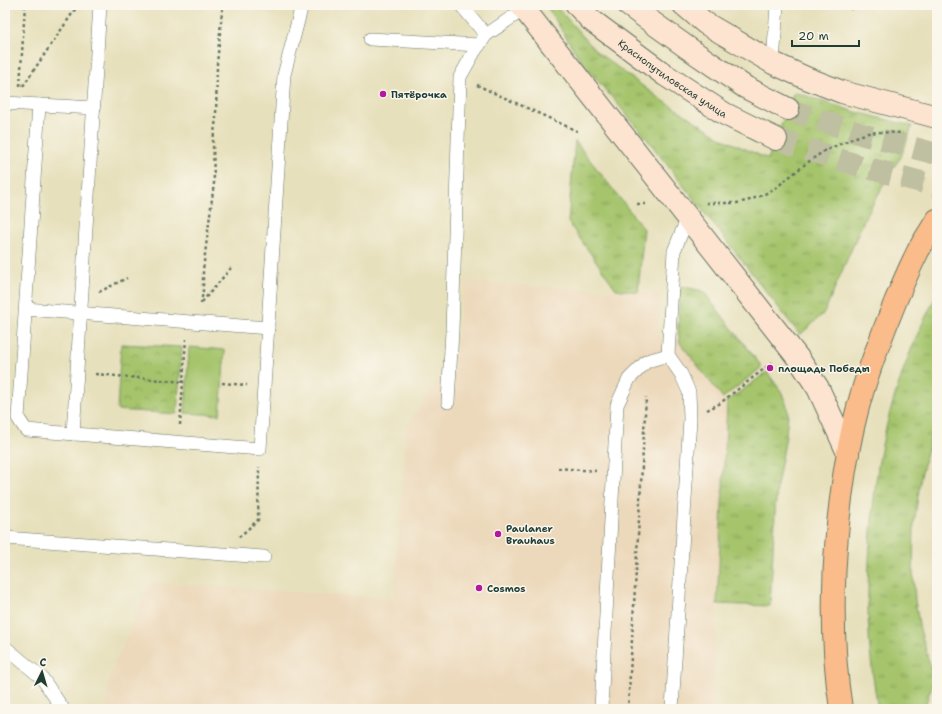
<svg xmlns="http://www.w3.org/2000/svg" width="942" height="714" font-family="'Shantell Sans',sans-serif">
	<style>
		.built { fill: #ecd8ba }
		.grass { fill: url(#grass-tufts); stroke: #628050 }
		.park { fill: url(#park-crowns); stroke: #628050 }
		.pitch { fill: #a5c46c; stroke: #628050 }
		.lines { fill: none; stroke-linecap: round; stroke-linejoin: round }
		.secondary-tunnel { stroke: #bfbfa1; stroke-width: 22; stroke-dasharray: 22 11; stroke-linecap: butt }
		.lane-casing { stroke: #657664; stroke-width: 14 }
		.secondary-casing { stroke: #657664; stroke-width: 24 }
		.primary-casing { stroke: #657664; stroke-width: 24 }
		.path { stroke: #657664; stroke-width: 2.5; stroke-dasharray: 3 3; stroke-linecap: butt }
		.lane { stroke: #fff; stroke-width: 13 }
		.secondary { stroke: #fde4d0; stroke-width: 22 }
		.primary { stroke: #f9bc8a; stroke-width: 22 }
		.poi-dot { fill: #b5179e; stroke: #fbf7ec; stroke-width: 1.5 }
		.labels { text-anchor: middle; stroke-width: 3; stroke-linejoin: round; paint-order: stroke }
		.street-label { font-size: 10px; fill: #1f3d34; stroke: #fbf7ec }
		.poi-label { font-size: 10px; font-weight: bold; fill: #1f3d34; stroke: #fbf7ec; text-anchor: start }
	</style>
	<defs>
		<pattern id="grass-tufts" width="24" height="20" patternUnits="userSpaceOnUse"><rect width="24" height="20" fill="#a5c46c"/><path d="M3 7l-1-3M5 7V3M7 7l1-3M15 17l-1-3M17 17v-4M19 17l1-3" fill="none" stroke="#86a05a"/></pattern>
		<pattern id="park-crowns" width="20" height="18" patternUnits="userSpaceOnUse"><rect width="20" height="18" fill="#a5c46c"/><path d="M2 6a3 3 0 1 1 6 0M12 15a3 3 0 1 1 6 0" fill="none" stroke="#86a05a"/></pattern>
	</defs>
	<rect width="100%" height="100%" fill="#fbf7ec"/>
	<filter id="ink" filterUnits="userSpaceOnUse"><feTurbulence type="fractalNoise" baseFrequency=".025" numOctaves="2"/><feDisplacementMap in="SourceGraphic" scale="8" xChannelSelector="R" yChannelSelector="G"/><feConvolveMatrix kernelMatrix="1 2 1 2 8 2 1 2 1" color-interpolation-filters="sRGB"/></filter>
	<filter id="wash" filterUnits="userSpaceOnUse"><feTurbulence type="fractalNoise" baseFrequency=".012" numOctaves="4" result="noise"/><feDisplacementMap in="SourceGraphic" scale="16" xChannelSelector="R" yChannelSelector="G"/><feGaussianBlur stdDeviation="0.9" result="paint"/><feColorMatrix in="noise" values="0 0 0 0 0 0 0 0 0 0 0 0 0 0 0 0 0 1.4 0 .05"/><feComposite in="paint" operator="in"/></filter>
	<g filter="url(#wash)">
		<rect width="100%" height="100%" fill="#e7e0bc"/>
		<path class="built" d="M465,282l195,11 -2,40 -1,2 22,4 1,4 46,59 1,2 -15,305h-606l3,-32 41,-95 244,17 13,-174 47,-69z"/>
		<g class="grass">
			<path d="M546,5h9l42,47 59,44 67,43 45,20 26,-67 58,19 60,15 -11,31 -8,11 -28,50 -41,95 -24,22 -157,-201 -62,-73z"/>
			<path d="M575,141l69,88 -6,63 -22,-3 -48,-67z"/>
			<path d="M680,286l23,5 59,76 -39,31 -43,-55 -2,-14z"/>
			<path d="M937,295v123l-8,26 -8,32 -7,47 -1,49 2,28 5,29 14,51 -10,29h-46c-4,-25 -8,-50 -9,-75 -2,-30 -1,-59 1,-89 2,-26 4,-52 8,-78 9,-56 31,-122 59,-172z"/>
			<path d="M767,372l14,19 6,15 1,7 -2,23 -9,50 -2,27 -5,93 -53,-2 10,-199 -1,-3z"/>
		</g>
		<path class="park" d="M121,344l61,3 -5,67 -60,-4z"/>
		<path class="pitch" d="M189,347l36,3 -5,65 -35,-2z"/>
	</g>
	<g filter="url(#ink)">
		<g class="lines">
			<g class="secondary-tunnel">
				<path d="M788,109l76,26 73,19"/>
				<path d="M776,139l84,27 77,20"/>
			</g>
			<defs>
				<g id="lane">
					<path d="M461,5l25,30"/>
					<path d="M370,39l109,6 7,-10 38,-26"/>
					<path d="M773,63l4,-58"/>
					<path d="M5,103l89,5"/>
					<path d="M39,105l-21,313 8,12 234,19 24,-374 18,-70"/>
					<path d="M26,309l242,19"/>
					<path d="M448,402l4,-71 8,-254 14,-25 5,-7"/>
					<path d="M73,434l27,-429"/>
					<path d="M5,538l259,19"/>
					<path d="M5,647l37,31 21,31"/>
					<path d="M601,709l16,-304 12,-26 18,-18 21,-6"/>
					<path d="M672,709l18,-290 -1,-27 -8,-18 -13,-19 6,-104 14,-34"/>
				</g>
				<g id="secondary">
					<path d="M521,5l277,353 20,30 30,65"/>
					<path id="s1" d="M577,5l14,15 74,55 60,39 51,25"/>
					<path d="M628,5l60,43 57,39 43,22"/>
					<path d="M684,5l21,18 68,40 33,15 36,14 95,25"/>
				</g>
				<path id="primary" d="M841,709c-9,-58 -9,-117 -4,-175 4,-40 9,-80 19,-119 8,-33 20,-64 32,-95 9,-23 19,-47 30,-69 6,-11 13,-21 19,-31"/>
			</defs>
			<use href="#lane" class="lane-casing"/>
			<use href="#secondary" class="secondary-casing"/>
			<use href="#primary" class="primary-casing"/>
			<g class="path">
				<path d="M851,10l1,-5"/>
				<path d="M477,85l100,46"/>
				<path d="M20,86l5,-81"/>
				<path d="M23,86l55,-81"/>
				<path d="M706,203h31l13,-3 13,-5 14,-8 27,-22 20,-14 32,-14 12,-4 10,-1 25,1"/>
				<path d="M637,204h12"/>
				<path d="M99,292l28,-14"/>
				<path d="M202,302l29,-34"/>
				<path d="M201,304l2,-13v-21l11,-87 -1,-42 3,-23 1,-54 5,-53 2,-6"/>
				<path d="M95,374l88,8"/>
				<path d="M222,383l25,2"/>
				<path d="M707,410l12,-6 54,-42"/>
				<path d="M180,425l6,-86"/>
				<path d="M558,468l38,3"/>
				<path d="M239,537l19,-17 1,-53"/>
				<path d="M628,709l18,-312"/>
			</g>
			<use href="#lane" class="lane"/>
			<use href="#secondary" class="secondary"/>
			<use href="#primary" class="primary"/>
		</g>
	</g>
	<g class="poi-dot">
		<circle cx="383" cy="94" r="4"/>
		<circle cx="770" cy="368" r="4"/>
		<circle cx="498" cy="534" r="4"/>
		<circle cx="479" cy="588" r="4"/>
	</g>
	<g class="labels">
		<g class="street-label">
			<text dy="4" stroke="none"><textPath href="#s1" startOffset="121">Краснопутиловская улица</textPath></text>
		</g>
		<g class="poi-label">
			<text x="391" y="98">Пятёрочка</text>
			<text x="778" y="372">площадь Победы</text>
			<text x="506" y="532">Paulaner<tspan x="506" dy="12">Brauhaus</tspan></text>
			<text x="487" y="592">Cosmos</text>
		</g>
	</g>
	<rect width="942" height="714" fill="none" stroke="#fbf7ec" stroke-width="20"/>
	<g transform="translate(42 672) rotate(5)" stroke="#fbf7ec" stroke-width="3" paint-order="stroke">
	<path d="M0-3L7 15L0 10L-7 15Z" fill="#1f3d34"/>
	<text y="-6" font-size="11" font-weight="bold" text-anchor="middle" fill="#1f3d34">С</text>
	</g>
	<path d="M792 40v6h67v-6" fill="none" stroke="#1f3d34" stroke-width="2"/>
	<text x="798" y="40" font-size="12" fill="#1f3d34" stroke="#fbf7ec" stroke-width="3" paint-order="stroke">20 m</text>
</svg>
